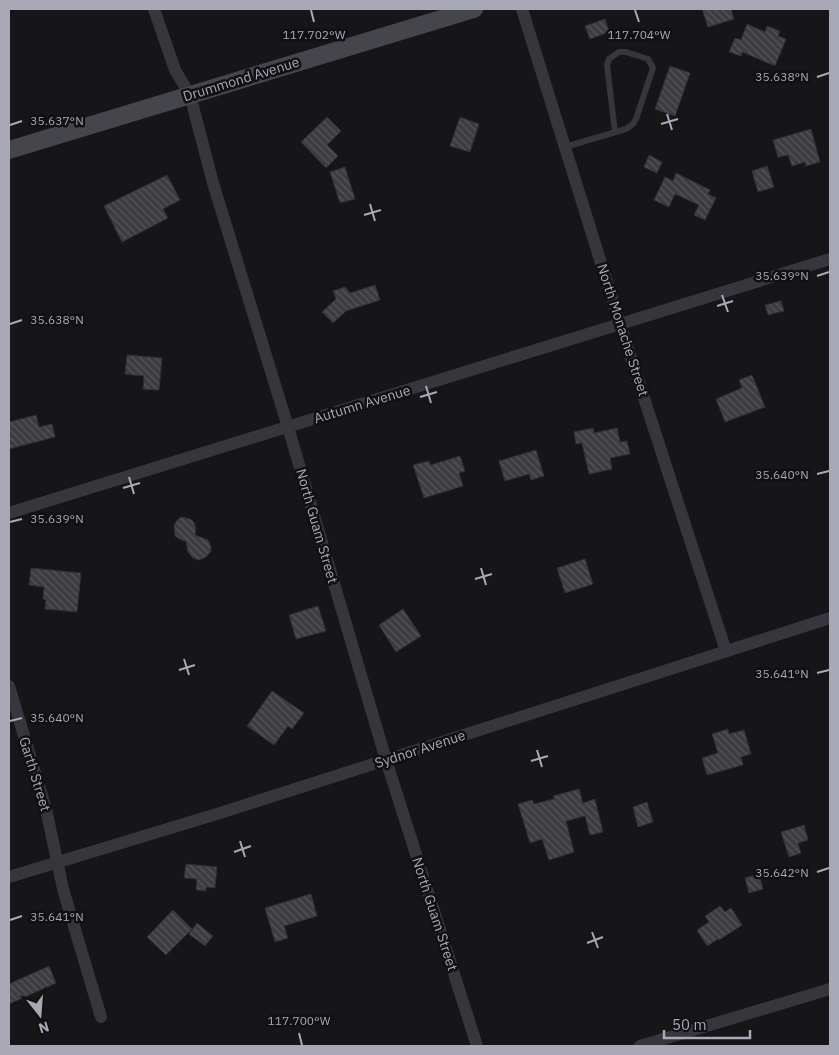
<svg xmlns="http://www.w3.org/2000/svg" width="839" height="1055" font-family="'IBM Plex Sans',sans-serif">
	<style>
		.building { fill: url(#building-back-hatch); stroke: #302f33 }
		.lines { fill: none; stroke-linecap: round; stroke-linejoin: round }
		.lane { stroke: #37363c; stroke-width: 6 }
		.street { stroke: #37363c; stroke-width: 12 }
		.secondary { stroke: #45454c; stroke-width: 18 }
		.ticks { fill: none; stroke: #a8a8b6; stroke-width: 2 }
		.labels { text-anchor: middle; stroke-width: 5; stroke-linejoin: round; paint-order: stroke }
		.street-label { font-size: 14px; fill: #a8a8b6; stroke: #111012 }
		.ticks-label { font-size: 12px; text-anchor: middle; fill: #a8a8b6; stroke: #111012; stroke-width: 5; stroke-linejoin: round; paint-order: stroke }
	</style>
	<defs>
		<pattern id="building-back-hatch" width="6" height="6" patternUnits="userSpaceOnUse" patternTransform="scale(1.25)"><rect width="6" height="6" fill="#3d3c41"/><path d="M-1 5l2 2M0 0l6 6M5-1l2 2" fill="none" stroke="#56555a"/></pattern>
	</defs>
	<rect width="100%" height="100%" fill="#161517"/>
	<g class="building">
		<path d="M702,9h29l3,10 -26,8z"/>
		<path d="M605,19l4,13 -19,7 -5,-13z"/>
		<path d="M747,24l18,8 2,-6 13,5 -2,5 8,3 -11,27 -33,-14 -1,4 -12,-4 6,-14 6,2z"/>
		<path d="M670,66l20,7 -15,43 -20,-7z"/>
		<path d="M327,117l14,14 -14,14 11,11 -12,12 -25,-26z"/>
		<path d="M460,117l19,7 -9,28 -20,-6z"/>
		<path d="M811,129l9,33 -14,4 -1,-4 -13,4 -4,-11 -10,2 -5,-17z"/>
		<path d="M649,155l13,7 -5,11 -13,-6z"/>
		<path d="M767,166l7,21 -16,5 -6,-21z"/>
		<path d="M345,167l10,32 -15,4 -10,-31z"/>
		<path d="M676,173l34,17 -2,4 8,4 -11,22 -11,-5 5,-10 -24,-11 -6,13 -15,-7 11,-23 8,4z"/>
		<path d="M167,175l13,25 -17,9 5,9 -46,24 -18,-36z"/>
		<path d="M375,285l5,15 -34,11 -13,12 -11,-11 14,-13 -3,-8 12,-4 5,6z"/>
		<path d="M781,301l3,10 -16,4 -3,-10z"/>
		<path d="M127,355l35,3 -3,32 -16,-1 1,-13 -19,-2z"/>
		<path d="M752,375l13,32 -40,15 -9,-23 26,-11 -3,-8z"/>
		<path d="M36,415l3,12 13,-3 3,13 -46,12v-27z"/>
		<path d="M593,428l1,5 23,-5 3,14 7,-1 3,13 -20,4 2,11 -23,5 -7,-31 -6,1 -2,-12z"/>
		<path d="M536,450l8,26 -13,4 -2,-6 -24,7 -6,-20z"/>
		<path d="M460,456l5,15 -6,2 4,13 -39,12 -11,-33 16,-4 2,4z"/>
		<path d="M182,517l8,2 3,2 3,7 -1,7 13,5 3,7v4l-5,6 -7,3 -6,-2 -5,-6 -2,-11 -5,-1 -6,-4 -1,-11 4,-6z"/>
		<path d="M585,559l8,25 -28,9 -8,-25z"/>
		<path d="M31,568l50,5 -4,39 -32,-3 1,-9 -3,-1 1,-12 -15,-2z"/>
		<path d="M318,606l8,25 -30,8 -7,-24z"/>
		<path d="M403,609l18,27 -25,16 -17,-27z"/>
		<path d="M272,691l32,22 -12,16 -4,-3 -14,19 -27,-19z"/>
		<path d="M728,729l1,5 15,-4 7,24 -10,3 2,8 -36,10 -5,-17 16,-5 -6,-19z"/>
		<path d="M579,789l4,14 12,-4 8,33 -13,3 -5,-19 -19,5 8,31 -25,8 -7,-21 -12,4 -12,-39 14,-4 2,4 20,-5 -1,-3z"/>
		<path d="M647,802l6,20 -15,5 -5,-20z"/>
		<path d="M804,825l4,15 -10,3 3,10 -12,4 -8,-25z"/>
		<path d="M186,864l31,3 -2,21 -9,-1v4l-10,-1 1,-11 -13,-1z"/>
		<path d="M759,874l4,15 -14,4 -4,-15z"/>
		<path d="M311,894l6,22 -33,10 4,12 -13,4 -10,-34z"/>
		<path d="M720,906l5,6 6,-4 11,17 -23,15 -1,-1 -11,7 -10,-16 12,-8 -4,-6z"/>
		<path d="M173,910l19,19 -26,26 -19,-18z"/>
		<path d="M197,923l16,13 -8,10 -16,-12z"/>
		<path d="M49,966l7,17 -47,21v-20z"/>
	</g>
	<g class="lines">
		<path class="lane" d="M565,147l61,-18 7,-5 3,-5 17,-51 -5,-9 -22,-7h-7l-10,7 -2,6 8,67"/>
		<g class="street">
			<path d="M154,9l21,61 15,25 23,88 75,244 98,333 91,286"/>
			<path d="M522,9l98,315 106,327"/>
			<path d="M9,513l821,-254"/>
			<path d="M9,686l37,123 17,80 38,128"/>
			<path d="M9,877l211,-64 610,-195"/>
			<path d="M640,1046l190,-57"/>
		</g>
		<path class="secondary" d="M9,150l465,-141"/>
	</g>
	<path class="ticks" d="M311,10l3,12M635,10l4,12M817,77l12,-4M667,114l5,16M661,124l17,-5M10,125l12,-4M370,204l5,17M364,215l17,-5M817,276l12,-4M722,295l6,17M717,306l16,-5M10,324l12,-4M426,386l5,17M420,397l17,-5M817,474l12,-3M129,477l5,17M123,488l17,-5M10,522l12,-3M481,568l5,17M475,579l17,-5M184,659l5,16M179,670l16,-5M817,673l12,-3M10,721l12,-3M537,750l5,17M531,761l17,-5M240,841l5,16M234,852l17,-6M817,872l12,-4M10,920l12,-4M592,932l6,16M587,943l16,-6M299,1033l3,12"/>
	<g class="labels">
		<g class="street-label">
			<text transform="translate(241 79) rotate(-17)" y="5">Drummond Avenue</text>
			<text transform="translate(623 330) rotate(72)" y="5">North Monache Street</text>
			<text transform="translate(362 404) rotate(-17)" y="5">Autumn Avenue</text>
			<text transform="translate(317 526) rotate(74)" y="5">North Guam Street</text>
			<text transform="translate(420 749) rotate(-18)" y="5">Sydnor Avenue</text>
			<text transform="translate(35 774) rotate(73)" y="5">Garth Street</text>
			<text transform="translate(435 914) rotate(72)" y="5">North Guam Street</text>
		</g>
	</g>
	<g class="ticks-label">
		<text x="314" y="39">117.702°W</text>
		<text x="639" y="39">117.704°W</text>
		<text x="782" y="81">35.638°N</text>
		<text x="57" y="125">35.637°N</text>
		<text x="782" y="280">35.639°N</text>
		<text x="57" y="324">35.638°N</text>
		<text x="782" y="479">35.640°N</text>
		<text x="57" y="523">35.639°N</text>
		<text x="782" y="678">35.641°N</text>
		<text x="57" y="722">35.640°N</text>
		<text x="782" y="877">35.642°N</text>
		<text x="57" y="921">35.641°N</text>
		<text x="299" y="1025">117.700°W</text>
	</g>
	<rect width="839" height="1055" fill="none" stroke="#a8a8b6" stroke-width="20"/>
	<g transform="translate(40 1015) rotate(163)" stroke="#111012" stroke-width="4" paint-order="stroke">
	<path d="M0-4L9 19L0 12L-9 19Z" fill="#a8a8b6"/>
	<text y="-8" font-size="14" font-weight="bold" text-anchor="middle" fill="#a8a8b6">N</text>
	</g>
	<path d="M664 1030v8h86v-8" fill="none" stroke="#a8a8b6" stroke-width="2.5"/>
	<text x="672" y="1030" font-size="15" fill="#a8a8b6" stroke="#111012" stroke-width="4" paint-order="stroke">50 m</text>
</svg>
